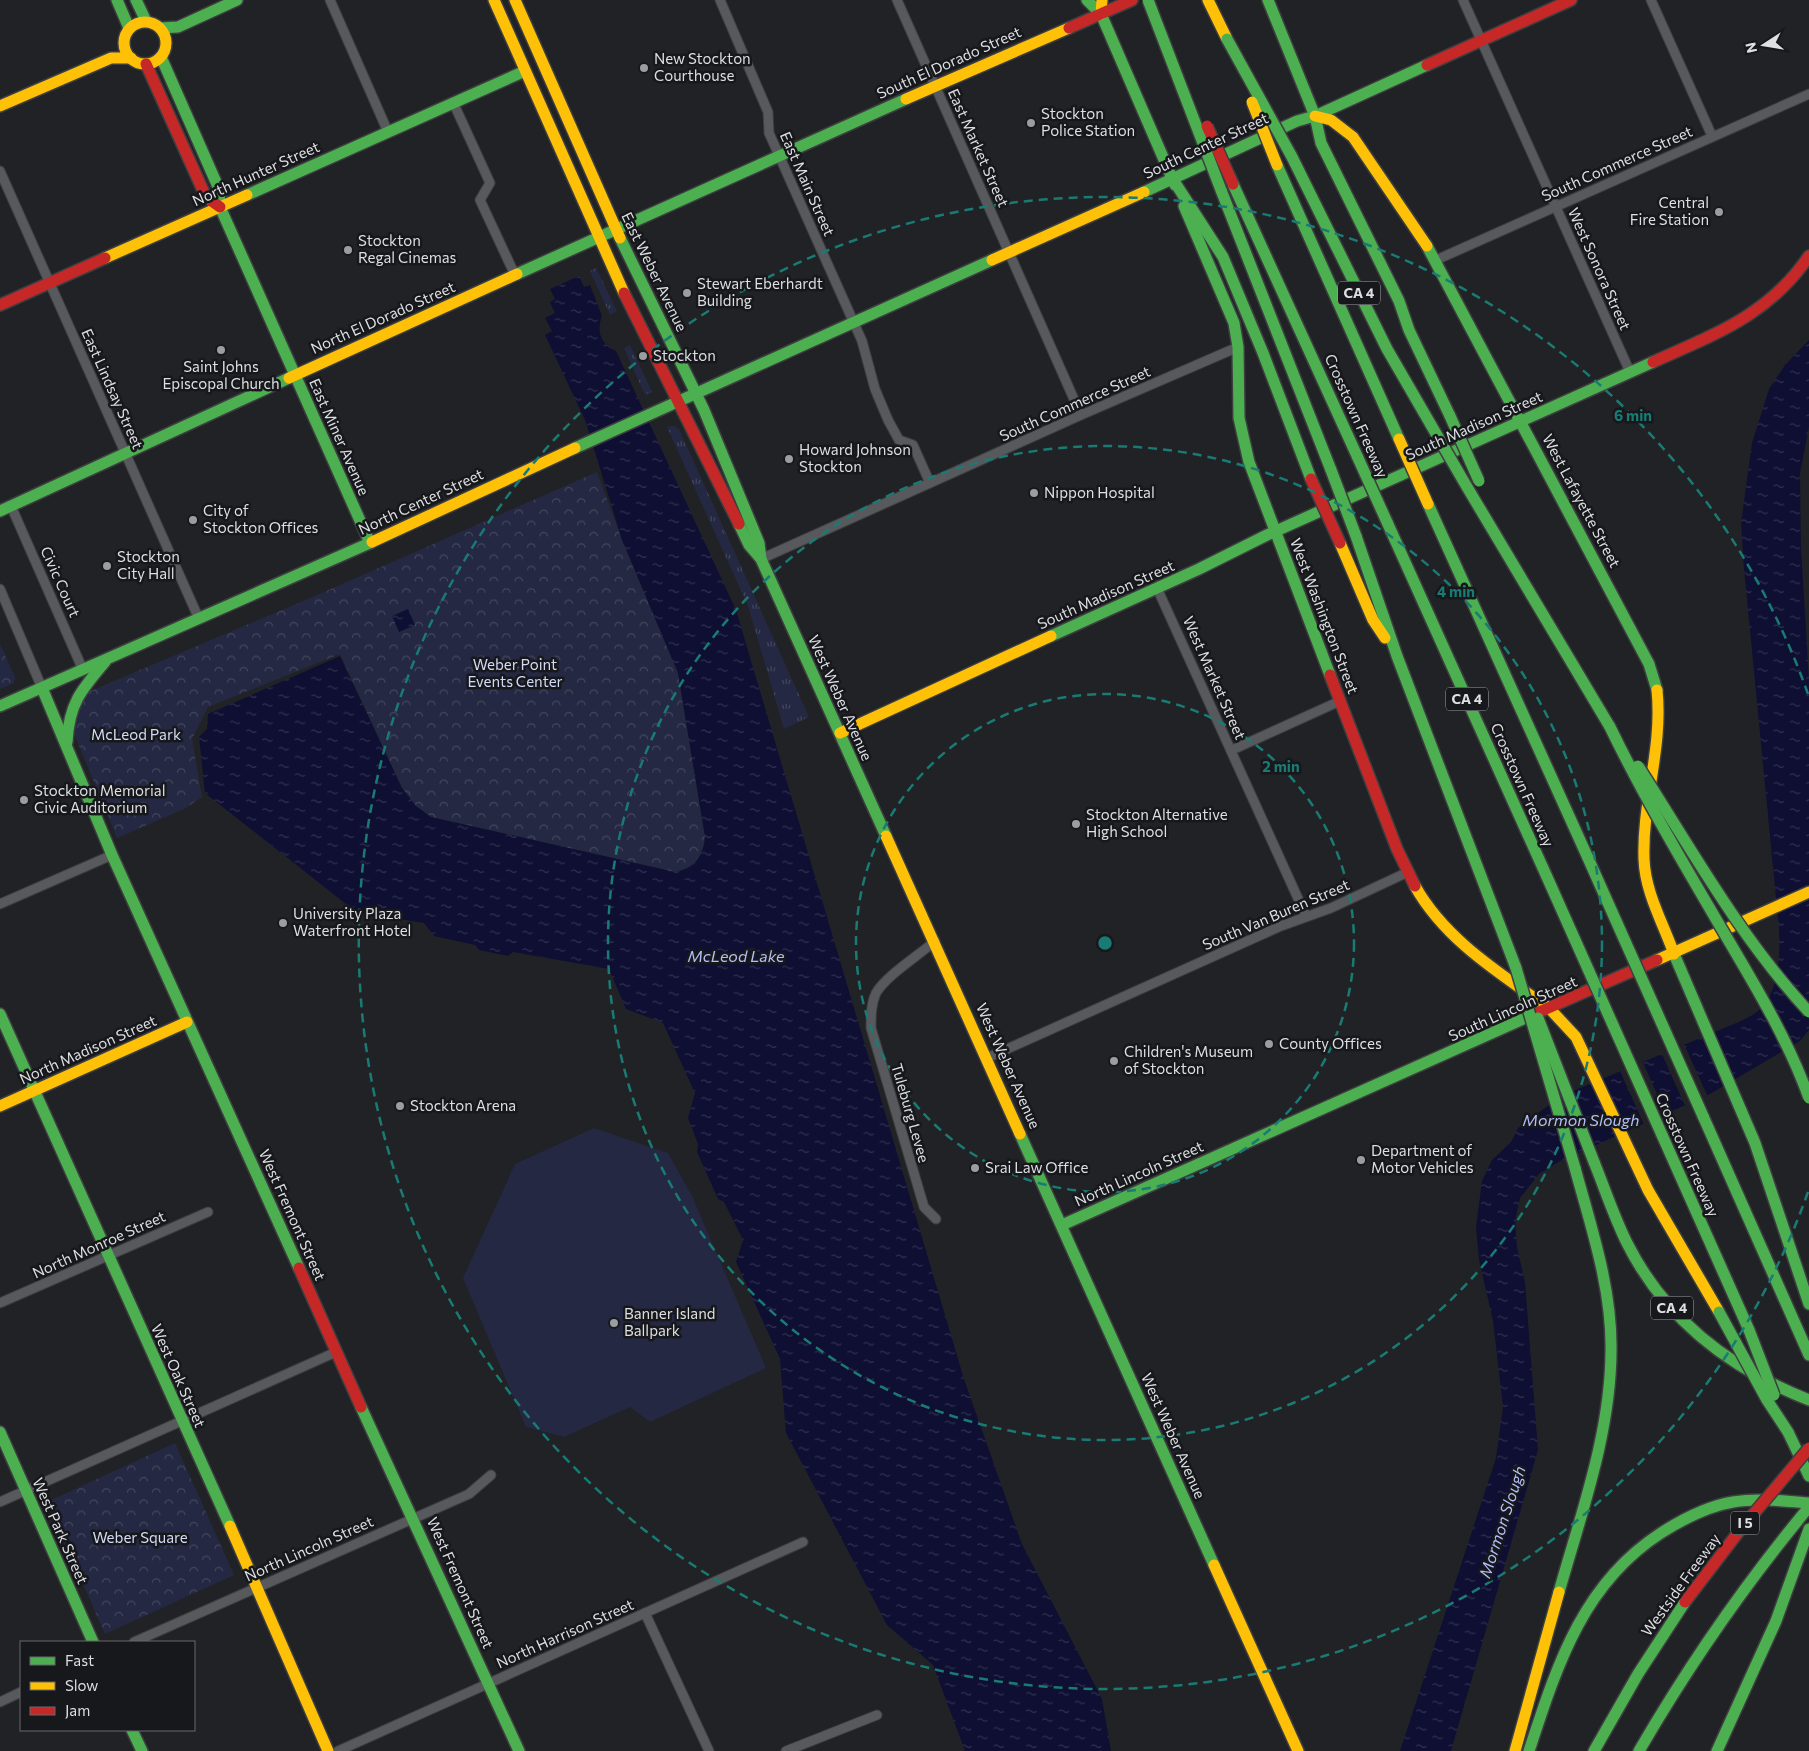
<svg xmlns="http://www.w3.org/2000/svg" width="1809" height="1751" font-family="Commissioner,sans-serif">
	<style>
		.grass { fill: url(#grass-tufts) }
		.forest { fill: url(#forest-crowns) }
		.pitch { fill: #242842 }
		.water { fill: url(#water-ripples) }
		.pier { fill: #212225 }
		.lines { fill: none; stroke-linecap: round; stroke-linejoin: round }
		.street-casing { stroke: #3d3e40; stroke-width: 11 }
		.fast-casing { stroke: #3d3e40; stroke-width: 14 }
		.slow-casing { stroke: #3d3e40; stroke-width: 14 }
		.jam-casing { stroke: #3d3e40; stroke-width: 14 }
		.street { stroke: #58595c; stroke-width: 9 }
		.fast { stroke: #4caf50; stroke-width: 11 }
		.slow { stroke: #ffc107; stroke-width: 11 }
		.jam { stroke: #c62828; stroke-width: 11 }
		.fast-bridge-casing { stroke: #3d3e40; stroke-width: 14; stroke-linecap: butt }
		.slow-bridge-casing { stroke: #3d3e40; stroke-width: 14; stroke-linecap: butt }
		.jam-bridge-casing { stroke: #3d3e40; stroke-width: 14; stroke-linecap: butt }
		.fast-bridge { stroke: #4caf50; stroke-width: 11 }
		.slow-bridge { stroke: #ffc107; stroke-width: 11 }
		.jam-bridge { stroke: #c62828; stroke-width: 11 }
		.ring { fill: none; stroke: #197b74; stroke-width: 2.5; stroke-dasharray: 9 6 }
		.poi-dot { fill: #9c9da0; stroke: #17181c; stroke-width: 2 }
		.labels { text-anchor: middle; stroke-width: 5; stroke-linejoin: round; paint-order: stroke }
		.shield { fill: #17181c; stroke: #a2a3a7; stroke-width: 1 }
		.shield-label { font-size: 14px; font-weight: bold; fill: #dedfe2 }
		.poi-label { font-size: 15px; fill: #dedfe2; stroke: #17181c; text-anchor: start }
		.street-label { font-size: 15px; fill: #dedfe2; stroke: #17181c }
		.park-label { font-size: 15px; fill: #d3daf8; stroke: #17181c }
		.water-label { font-size: 16px; font-style: italic; fill: #b3bffa; stroke: #17181c }
		.centre { fill: #197b74; stroke: #17181c; stroke-width: 2.5 }
		.ring-label { font-size: 15px; text-anchor: middle; font-weight: bold; fill: #197b74; stroke: #17181c; stroke-width: 5; stroke-linejoin: round; paint-order: stroke }
	</style>
	<defs>
		<pattern id="grass-tufts" width="24" height="20" patternUnits="userSpaceOnUse" patternTransform="scale(1.25)"><rect width="24" height="20" fill="#242842"/><path d="M3 7l-1-3M5 7V3M7 7l1-3M15 17l-1-3M17 17v-4M19 17l1-3" fill="none" stroke="#43475d"/></pattern>
		<pattern id="forest-crowns" width="20" height="18" patternUnits="userSpaceOnUse" patternTransform="scale(1.25)"><rect width="20" height="18" fill="#242842"/><path d="M2 6a3 3 0 1 1 6 0M12 15a3 3 0 1 1 6 0" fill="none" stroke="#43475d"/></pattern>
		<pattern id="water-ripples" width="26" height="14" patternUnits="userSpaceOnUse" patternTransform="scale(1.25)"><rect width="26" height="14" fill="#0e0f33"/><path d="M2 4q2-2 4 0t4 0M15 11q2-2 4 0t4 0" fill="none" stroke="#313250"/></pattern>
	</defs>
	<rect width="100%" height="100%" fill="#212225"/>
	<g class="grass">
		<path d="M596,268l21,43 -7,4 -20,-44z"/>
		<path d="M630,345l22,47 -7,3 -21,-47z"/>
		<path d="M674,426l5,3 130,288 -25,12 -36,-123 -81,-179z"/>
	</g>
	<g class="forest">
		<path d="M597,472l25,68 56,133 27,164c-1,20 -10,31 -30,35l-244,-55 -15,-11 -14,-18 -62,-134 -132,53 -16,32 10,58 -18,12 -67,29 -42,-102v-23l6,-18 234,-99z"/>
		<path d="M0,644l15,33 -1,6 -14,6z"/>
		<path d="M175,1443l59,132 -129,59 -58,-132z"/>
	</g>
	<path class="pitch" d="M594,1128l74,25 24,43 74,172 -116,54 -20,-15 -66,30 -38,-10 -63,-149 52,-114z"/>
	<g class="water">
		<path d="M579,276l5,11 6,-2 12,31c-6,16 -1,28 14,35l120,259 228,769 58,165 80,155 9,52h-146l-32,-86 -46,-40 -101,-192 -6,-74 -44,-97 7,-22 -19,-38 -6,-3 -21,-47 1,-8 -10,-26 7,-25 -32,-70 -37,-14 -17,-40 -96,-17 -5,4 -29,-6 -4,-5 -41,-9 -10,-13 -68,-11 -151,-119 -6,-56 8,-8 1,-15 132,-58 62,132 14,18 15,11 244,55c20,-4 28,-15 30,-35l-27,-164 -56,-133 -37,-120 -40,-85 7,-4 -7,-13 10,-5 -5,-11 5,-3 -5,-10z"/>
		<path d="M1809,340v87l-9,46 1,75 8,132v350l-9,11 -90,53 -150,67 -21,13 -19,24 -5,23 2,26 8,35 13,168 -87,301h-51l96,-293 7,-51 -10,-86 -14,-61 -3,-33 6,-46 10,-21 19,-18 7,-14 43,-32 180,-75c6,-3 12,-6 17,-10 22,-19 22,-56 21,-82l-35,-360 -3,-46 11,-80 17,-54 16,-24z"/>
		<path d="M408,609l7,16 -16,7 -7,-16z"/>
	</g>
	<g class="pier">
		<path d="M1683,1042l25,55 -22,11 -25,-56z"/>
		<path d="M1642,1060l25,57 -22,10 -26,-58z"/>
	</g>
	<g class="lines">
		<defs>
			<g id="street">
				<path d="M330,0l58,132"/>
				<path d="M720,0l48,112 1,21 93,208 13,48 13,31 11,20 14,5 17,38"/>
				<path d="M897,0l184,415"/>
				<path d="M1463,0l167,372"/>
				<path d="M1651,0l61,136"/>
				<path d="M453,102l37,81 -10,17 35,75"/>
				<path d="M0,171l199,448"/>
				<path d="M1436,260l373,-166"/>
				<path d="M11,506l72,164"/>
				<path d="M761,559l320,-144 157,-68"/>
				<path d="M1157,588l149,328"/>
				<path d="M0,589l42,99"/>
				<path d="M1232,750l108,-49"/>
				<path d="M0,904l112,-49"/>
				<path d="M935,941c-17,15 -48,34 -59,52 -5,11 -5,23 -5,35l53,179 12,12"/>
				<path d="M987,1058l294,-132 50,-18 77,-36"/>
				<path d="M0,1303l208,-91"/>
				<path d="M0,1502l336,-150"/>
				<path d="M645,1613l64,138"/>
				<path d="M134,1642l335,-148 22,-19"/>
				<path d="M0,1702l21,-10"/>
				<path d="M338,1751l465,-209"/>
				<path d="M786,1751l91,-36"/>
			</g>
			<g id="fast">
				<path d="M117,0l12,28"/>
				<path d="M136,0l10,21"/>
				<path d="M1087,0l14,14 74,171"/>
				<path d="M1268,0l47,116"/>
				<path d="M160,28l18,-1 59,-27"/>
				<path d="M161,57l58,132 1,18 150,336"/>
				<path d="M1315,116l6,27 78,158 10,29 41,86"/>
				<path d="M1292,157l95,192 44,76"/>
				<path d="M1277,165l122,274"/>
				<path d="M1172,178l51,79 40,96 48,126"/>
				<path d="M1233,184l125,274"/>
				<path d="M1221,190l110,280"/>
				<path d="M1144,192l153,-71 18,-5 112,-51"/>
				<path d="M247,195l278,-124"/>
				<path d="M1184,206l50,117 4,24 1,71 10,44 81,213"/>
				<path d="M620,238l84,172 55,133 2,16"/>
				<path d="M1427,246l222,418 8,26"/>
				<path d="M517,274l389,-175"/>
				<path d="M575,448l417,-188"/>
				<path d="M1467,487l143,240"/>
				<path d="M1428,504l160,354"/>
				<path d="M0,511l289,-133"/>
				<path d="M1387,522l160,355"/>
				<path d="M739,524l10,21 12,14 125,277"/>
				<path d="M1356,536l41,120 119,312"/>
				<path d="M1051,636l148,-67 68,-34 386,-173"/>
				<path d="M42,688l70,167 187,413"/>
				<path d="M0,706l372,-164"/>
				<path d="M67,742c2,-38 14,-52 38,-80"/>
				<path d="M1674,954l81,189 54,161"/>
				<path d="M0,1014l230,512"/>
				<path d="M1703,1116l106,239"/>
				<path d="M1020,1134l194,431"/>
				<path d="M1662,1135l87,195"/>
				<path d="M1594,1162c11,27 20,55 33,81 38,76 104,126 182,157"/>
				<path d="M1062,1225l468,-209"/>
				<path d="M361,1407l158,344"/>
				<path d="M0,1432l93,210"/>
				<path d="M1788,1432l21,44"/>
				<path d="M1559,1592c22,-78 52,-160 52,-242 1,-62 -20,-123 -36,-182"/>
				<path d="M132,1730l10,21"/>
				<path d="M1529,1751c28,-85 53,-167 132,-218 22,-14 47,-27 72,-31 25,-4 51,-1 76,1"/>
				<path d="M1594,1751l44,-77 47,-72"/>
				<path d="M1639,1751c50,-86 106,-167 170,-244"/>
				<path d="M1717,1751l59,-130 33,-92"/>
			</g>
			<g id="slow">
				<path d="M494,0l130,293"/>
				<path d="M515,0l105,238"/>
				<path d="M1208,0l19,39"/>
				<path d="M1101,14l1,-14"/>
				<circle cx="145" cy="43" r="21"/>
				<path d="M906,99l163,-71"/>
				<path d="M0,106l111,-48h20"/>
				<path d="M1315,116l16,4 22,17 74,109"/>
				<path d="M105,258l142,-63"/>
				<path d="M992,260l152,-68"/>
				<path d="M289,378l228,-104"/>
				<path d="M372,542l203,-94"/>
				<path d="M1340,543l33,77 12,18"/>
				<path d="M1657,690c6,59 -15,111 -13,169 1,33 19,64 30,95"/>
				<path d="M840,733l211,-97"/>
				<path d="M886,836l134,298"/>
				<path d="M1415,886c30,54 86,88 135,123"/>
				<path d="M1657,960l152,-68"/>
				<path d="M1550,1009l26,28 72,153 71,122"/>
				<path d="M0,1106l187,-84"/>
				<path d="M230,1526l98,225"/>
				<path d="M1214,1565l84,186"/>
				<path d="M1515,1751l44,-159"/>
			</g>
			<g id="jam">
				<path d="M1069,28l63,-28"/>
				<path d="M146,64l60,133 14,10"/>
				<path d="M1427,65l144,-65"/>
				<path d="M624,293l115,231"/>
				<path d="M0,305l105,-47"/>
				<path d="M1653,362c62,-28 116,-47 156,-106"/>
				<path d="M1330,675l67,174 18,37"/>
				<path d="M1530,1016l127,-56"/>
				<path d="M299,1268l62,139"/>
			</g>
		</defs>
		<use href="#street" class="street-casing"/>
		<use href="#fast" class="fast-casing"/>
		<use href="#slow" class="slow-casing"/>
		<use href="#jam" class="jam-casing"/>
		<use href="#street" class="street"/>
		<use href="#fast" class="fast"/>
		<use href="#slow" class="slow"/>
		<use href="#jam" class="jam"/>
		<defs>
			<g id="fast-bridge">
				<path d="M1148,0l73,190"/>
				<path d="M1227,39l65,118"/>
				<path d="M1450,416l29,65"/>
				<path d="M1431,425l36,62"/>
				<path d="M1358,458l29,64"/>
				<path d="M1331,470l25,66"/>
				<path d="M1610,727c33,68 72,134 110,199 33,56 67,111 89,172"/>
				<path d="M1638,766c54,84 103,173 171,246"/>
				<path d="M1588,858l115,258"/>
				<path d="M1547,877l115,258"/>
				<path d="M1516,968l59,200"/>
				<path d="M1538,1018l56,144"/>
				<path d="M1719,1312l48,88 21,32"/>
				<path d="M1749,1330l25,65"/>
			</g>
			<g id="slow-bridge">
				<path d="M1252,102l25,63"/>
				<path d="M1399,439l29,65"/>
			</g>
			<g id="jam-bridge">
				<path d="M1207,126l26,58"/>
				<path d="M1311,479l29,64"/>
				<path d="M1685,1602l55,-72 69,-82"/>
			</g>
		</defs>
		<use href="#fast-bridge" class="fast-bridge-casing"/>
		<use href="#slow-bridge" class="slow-bridge-casing"/>
		<use href="#jam-bridge" class="jam-bridge-casing"/>
		<use href="#fast-bridge" class="fast-bridge"/>
		<use href="#slow-bridge" class="slow-bridge"/>
		<use href="#jam-bridge" class="jam-bridge"/>
	</g>
	<g class="ring">
		<circle cx="1105" cy="943" r="249"/>
		<circle cx="1105" cy="943" r="497"/>
		<path d="M1808 1192A746 746 0 1 1 1808 694"/>
	</g>
	<g class="poi-dot">
		<circle cx="644" cy="68" r="5"/>
		<circle cx="1031" cy="123" r="5"/>
		<circle cx="1719" cy="212" r="5"/>
		<circle cx="348" cy="250" r="5"/>
		<circle cx="687" cy="293" r="5"/>
		<circle cx="221" cy="350" r="5"/>
		<circle cx="643" cy="356" r="5"/>
		<circle cx="789" cy="459" r="5"/>
		<circle cx="1034" cy="493" r="5"/>
		<circle cx="193" cy="520" r="5"/>
		<circle cx="107" cy="566" r="5"/>
		<circle cx="24" cy="800" r="5"/>
		<circle cx="1076" cy="824" r="5"/>
		<circle cx="283" cy="923" r="5"/>
		<circle cx="1269" cy="1044" r="5"/>
		<circle cx="1114" cy="1061" r="5"/>
		<circle cx="400" cy="1106" r="5"/>
		<circle cx="1361" cy="1160" r="5"/>
		<circle cx="975" cy="1168" r="5"/>
		<circle cx="614" cy="1323" r="5"/>
	</g>
	<g class="labels">
		<g class="shield">
			<rect x="1338" y="281.5" width="42" height="23" rx="4"/>
			<rect x="1446" y="687.5" width="42" height="23" rx="4"/>
			<rect x="1651" y="1296.5" width="42" height="23" rx="4"/>
			<rect x="1731" y="1511.5" width="28" height="23" rx="4"/>
		</g>
		<g class="shield-label">
			<text x="1359" y="298">CA 4</text>
			<text x="1467" y="704">CA 4</text>
			<text x="1672" y="1313">CA 4</text>
			<text x="1745" y="1528">I 5</text>
		</g>
		<g class="poi-label">
			<text x="654" y="64">New Stockton<tspan x="654" dy="17">Courthouse</tspan></text>
			<text x="1041" y="119">Stockton<tspan x="1041" dy="17">Police Station</tspan></text>
			<text x="1709" y="208" text-anchor="end">Central<tspan x="1709" dy="17">Fire Station</tspan></text>
			<text x="358" y="246">Stockton<tspan x="358" dy="17">Regal Cinemas</tspan></text>
			<text x="697" y="289">Stewart Eberhardt<tspan x="697" dy="17">Building</tspan></text>
			<text x="653" y="361">Stockton</text>
			<text x="221" y="372" text-anchor="middle">Saint Johns<tspan x="221" dy="17">Episcopal Church</tspan></text>
			<text x="799" y="455">Howard Johnson<tspan x="799" dy="17">Stockton</tspan></text>
			<text x="1044" y="498">Nippon Hospital</text>
			<text x="203" y="516">City of<tspan x="203" dy="17">Stockton Offices</tspan></text>
			<text x="117" y="562">Stockton<tspan x="117" dy="17">City Hall</tspan></text>
			<text x="34" y="796">Stockton Memorial<tspan x="34" dy="17">Civic Auditorium</tspan></text>
			<text x="1086" y="820">Stockton Alternative<tspan x="1086" dy="17">High School</tspan></text>
			<text x="293" y="919">University Plaza<tspan x="293" dy="17">Waterfront Hotel</tspan></text>
			<text x="1279" y="1049">County Offices</text>
			<text x="1124" y="1057">Children's Museum<tspan x="1124" dy="17">of Stockton</tspan></text>
			<text x="410" y="1111">Stockton Arena</text>
			<text x="1371" y="1156">Department of<tspan x="1371" dy="17">Motor Vehicles</tspan></text>
			<text x="985" y="1173">Srai Law Office</text>
			<text x="624" y="1319">Banner Island<tspan x="624" dy="17">Ballpark</tspan></text>
		</g>
		<g class="street-label">
			<text transform="translate(949 63) rotate(-24)" y="5">South El Dorado Street</text>
			<text transform="translate(1206 146) rotate(-25)" y="5">South Center Street</text>
			<text transform="translate(978 148) rotate(66)" y="5">East Market Street</text>
			<text transform="translate(1617 164) rotate(-24)" y="5">South Commerce Street</text>
			<text transform="translate(256 174) rotate(-24)" y="5">North Hunter Street</text>
			<text transform="translate(807 184) rotate(66)" y="5">East Main Street</text>
			<text transform="translate(1599 269) rotate(66)" y="5">West Sonora Street</text>
			<text transform="translate(654 272) rotate(64)" y="5">East Weber Avenue</text>
			<text transform="translate(383 318) rotate(-24)" y="5">North El Dorado Street</text>
			<text transform="translate(112 389) rotate(66)" y="5">East Lindsay Street</text>
			<text transform="translate(1075 404) rotate(-24)" y="5">South Commerce Street</text>
			<text transform="translate(1356 416) rotate(66)" y="5">Crosstown Freeway</text>
			<text transform="translate(1474 426) rotate(-24)" y="5">South Madison Street</text>
			<text transform="translate(339 437) rotate(66)" y="5">East Miner Avenue</text>
			<text transform="translate(1581 501) rotate(62)" y="5">West Lafayette Street</text>
			<text transform="translate(421 502) rotate(-25)" y="5">North Center Street</text>
			<text transform="translate(60 582) rotate(66)" y="5">Civic Court</text>
			<text transform="translate(1106 595) rotate(-24)" y="5">South Madison Street</text>
			<text transform="translate(1324 616) rotate(69)" y="5">West Washington Street</text>
			<text transform="translate(1214 678) rotate(66)" y="5">West Market Street</text>
			<text transform="translate(840 698) rotate(66)" y="5">West Weber Avenue</text>
			<text transform="translate(1522 785) rotate(66)" y="5">Crosstown Freeway</text>
			<text transform="translate(1276 915) rotate(-23)" y="5">South Van Buren Street</text>
			<text transform="translate(1513 1009) rotate(-24)" y="5">South Lincoln Street</text>
			<text transform="translate(88 1050) rotate(-24)" y="5">North Madison Street</text>
			<text transform="translate(1008 1066) rotate(66)" y="5">West Weber Avenue</text>
			<text transform="translate(910 1113) rotate(74)" y="5">Tuleburg Levee</text>
			<text transform="translate(1687 1155) rotate(66)" y="5">Crosstown Freeway</text>
			<text transform="translate(1139 1174) rotate(-24)" y="5">North Lincoln Street</text>
			<text transform="translate(292 1215) rotate(66)" y="5">West Fremont Street</text>
			<text transform="translate(99 1245) rotate(-24)" y="5">North Monroe Street</text>
			<text transform="translate(178 1376) rotate(66)" y="5">West Oak Street</text>
			<text transform="translate(1173 1436) rotate(66)" y="5">West Weber Avenue</text>
			<text transform="translate(60 1531) rotate(66)" y="5">West Park Street</text>
			<text transform="translate(309 1549) rotate(-24)" y="5">North Lincoln Street</text>
			<text transform="translate(460 1583) rotate(66)" y="5">West Fremont Street</text>
			<text transform="translate(1681 1585) rotate(-54)" y="5">Westside Freeway</text>
			<text transform="translate(565 1634) rotate(-24)" y="5">North Harrison Street</text>
		</g>
		<g class="park-label">
			<text x="515" y="670">Weber Point<tspan x="515" dy="17">Events Center</tspan></text>
			<text x="136" y="740">McLeod Park</text>
			<text x="140" y="1543">Weber Square</text>
		</g>
		<g class="water-label">
			<text x="736" y="962">McLeod Lake</text>
			<text x="1581" y="1126">Mormon Slough</text>
			<text transform="translate(1502 1522) rotate(-72)" y="6">Mormon Slough</text>
		</g>
	</g>
	<circle cx="1105" cy="943" r="8" class="centre"/>
	<g class="ring-label">
		<text x="1633" y="421">6 min</text>
		<text x="1456" y="597">4 min</text>
		<text x="1281" y="772">2 min</text>
	</g>
	<rect x="20" y="1641" width="175" height="90" fill="#17181c" stroke="#67686b"/>
	<rect x="30" y="1657" width="25" height="8" fill="#4caf50" stroke="#67686b"/>
	<text x="65" y="1666" font-size="15" fill="#dedfe2">Fast</text>
	<rect x="30" y="1682" width="25" height="8" fill="#ffc107" stroke="#67686b"/>
	<text x="65" y="1691" font-size="15" fill="#dedfe2">Slow</text>
	<rect x="30" y="1707" width="25" height="8" fill="#c62828" stroke="#67686b"/>
	<text x="65" y="1716" font-size="15" fill="#dedfe2">Jam</text>
	<g transform="translate(1764 45) rotate(258)" stroke="#17181c" stroke-width="4" paint-order="stroke">
	<path d="M0-4L9 19L0 12L-9 19Z" fill="#dedfe2"/>
	<text y="-8" font-size="14" font-weight="bold" text-anchor="middle" fill="#dedfe2">N</text>
	</g>
</svg>
